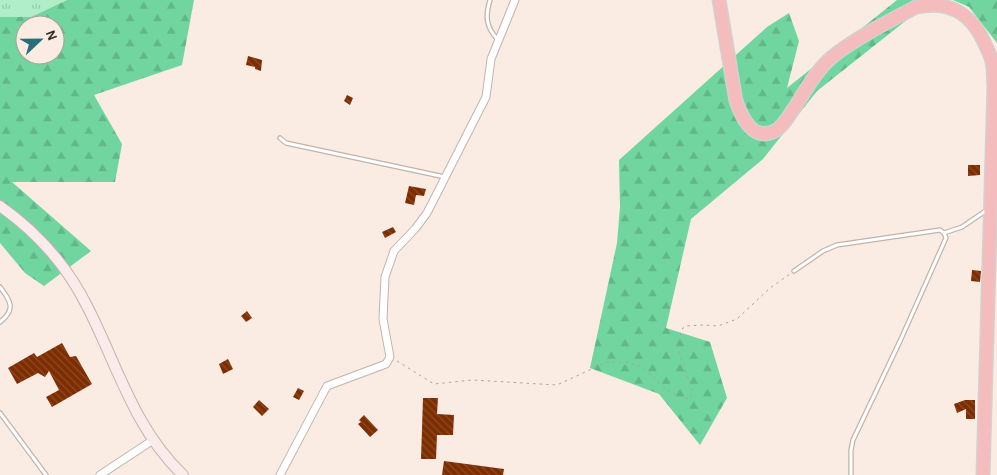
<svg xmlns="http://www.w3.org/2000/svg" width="997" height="475" font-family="'Alegreya Sans',sans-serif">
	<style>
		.grass { fill: url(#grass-tufts) }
		.forest { fill: url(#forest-firs); fill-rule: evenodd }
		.building { fill: url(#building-back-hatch) }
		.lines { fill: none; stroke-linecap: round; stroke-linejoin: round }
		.lane-casing { stroke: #c2b4ab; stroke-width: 5.5 }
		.street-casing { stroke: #c2b4ab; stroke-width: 9 }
		.secondary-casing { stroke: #c2b4ab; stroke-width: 12 }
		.highway-casing { stroke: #d2d1d0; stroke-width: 15 }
		.path { stroke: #ada39b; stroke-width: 1; stroke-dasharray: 2.5 4; stroke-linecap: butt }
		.lane { stroke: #fff; stroke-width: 3 }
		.street { stroke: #fff; stroke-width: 7 }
		.secondary { stroke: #fcebeb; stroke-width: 10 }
		.highway { stroke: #f5bcbd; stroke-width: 12 }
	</style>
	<defs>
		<pattern id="grass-tufts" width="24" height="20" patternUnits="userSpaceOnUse" patternTransform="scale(1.25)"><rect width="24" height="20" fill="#afeec9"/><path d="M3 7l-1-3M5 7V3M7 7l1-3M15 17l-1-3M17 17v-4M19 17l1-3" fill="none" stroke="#97ccad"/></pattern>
		<pattern id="forest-firs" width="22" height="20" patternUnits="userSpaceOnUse" patternTransform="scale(1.25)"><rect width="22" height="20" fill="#71d59f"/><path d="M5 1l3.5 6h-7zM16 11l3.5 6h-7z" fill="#62b789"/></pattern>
		<pattern id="building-back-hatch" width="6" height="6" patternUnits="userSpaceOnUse" patternTransform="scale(1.25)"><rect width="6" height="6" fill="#7e2d00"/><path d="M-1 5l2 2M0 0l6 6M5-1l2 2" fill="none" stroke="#8c4b26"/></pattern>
	</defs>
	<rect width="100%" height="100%" fill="#faece2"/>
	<path class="grass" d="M0,0h67l-36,17h-31z"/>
	<g class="forest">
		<path d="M67,0h127l-12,65 -88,30 28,49 -7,38h-103l79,69 -47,35 -19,-13 -25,-30v-226h31zM25,25h30v30h-30z"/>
		<path d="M897,0h35l-115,91 -54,68 -72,60 -25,109 44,14 17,56 -27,47 -41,-51 -69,-26 27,-125 3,-36 -1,-47 148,-133 22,-14 10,28 -12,47z"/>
		<path d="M953,0h44v43l-28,-36z"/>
	</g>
	<g class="building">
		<path d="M248,56l14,4 -1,11 -6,-2v-2l-9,-2z"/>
		<path d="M347,95l6,3 -3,7 -6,-4z"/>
		<path d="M968,165h12v10l-12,1z"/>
		<path d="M409,186l17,3 -2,7 -8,-1 -2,10 -9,-2z"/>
		<path d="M393,227l3,5 -11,6 -3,-6z"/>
		<path d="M972,270l9,1 -1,11 -9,-1z"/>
		<path d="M247,311l5,7 -6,4 -5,-6z"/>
		<path d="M62,343l8,14 6,-1 16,28 -40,23 -6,-10 13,-7 -10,-19 -4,6 -7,-4 -21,11 -9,-16 26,-15 3,4z"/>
		<path d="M228,359l5,10 -10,5 -4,-10z"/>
		<path d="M298,388l6,3 -5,9 -6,-3z"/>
		<path d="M423,398h15l-1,16 17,1 -1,20h-16l-1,24h-15z"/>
		<path d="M259,400l10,9 -7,7 -9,-9z"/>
		<path d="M965,400h10v19h-9v-10l-9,4 -3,-9z"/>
		<path d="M364,415l14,15 -8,7 -12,-13 3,-2 -2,-2z"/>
		<path d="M444,461l60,8 -1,6h-61z"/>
	</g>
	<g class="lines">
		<defs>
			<g id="lane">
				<path d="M490,0c-5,17 -4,27 8,40"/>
				<path d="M280,138l6,5 159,34"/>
				<path d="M944,233l18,-6 25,-17"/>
				<path d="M794,271l29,-20 14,-6 103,-15 4,3 2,5 -45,101 -48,101 -2,10v25"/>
				<path d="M0,287c11,14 16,23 0,35"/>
				<path d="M0,413l46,62"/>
			</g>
			<g id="street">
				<path d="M100,475l53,-35"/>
				<path d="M280,475l47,-89 59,-22 4,-7 -7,-38 2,-42 9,-26 21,-22 12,-16 59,-116 5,-38 24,-59"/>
			</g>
			<path id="secondary" d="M0,206c37,26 67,60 87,100 30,58 47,123 96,169"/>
			<path id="highway" d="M719,0l17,101c6,17 17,41 39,30 9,-5 14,-16 20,-24 10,-16 21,-36 36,-49 21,-18 60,-38 85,-51 34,-7 55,6 69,37 2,5 6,12 7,18 2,7 1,15 2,23l-11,390"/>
		</defs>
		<use href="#lane" class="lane-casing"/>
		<use href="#street" class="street-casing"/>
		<use href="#secondary" class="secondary-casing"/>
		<use href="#highway" class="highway-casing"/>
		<path class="path" d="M397,361l37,23 38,-4 85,5 50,-23h20l15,5 25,23 12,6 10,3 4,-7 -16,-46 5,-17 4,-3 18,-1 14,1 19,-7 33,-31 20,-14"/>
		<use href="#lane" class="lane"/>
		<use href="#street" class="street"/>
		<use href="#secondary" class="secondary"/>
		<use href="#highway" class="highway"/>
	</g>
	<g transform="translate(40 40) rotate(68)"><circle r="24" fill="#faece2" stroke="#aba099"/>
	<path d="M0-4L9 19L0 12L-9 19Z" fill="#276f7b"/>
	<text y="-8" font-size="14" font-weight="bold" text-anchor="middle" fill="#342f2b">N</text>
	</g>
</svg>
